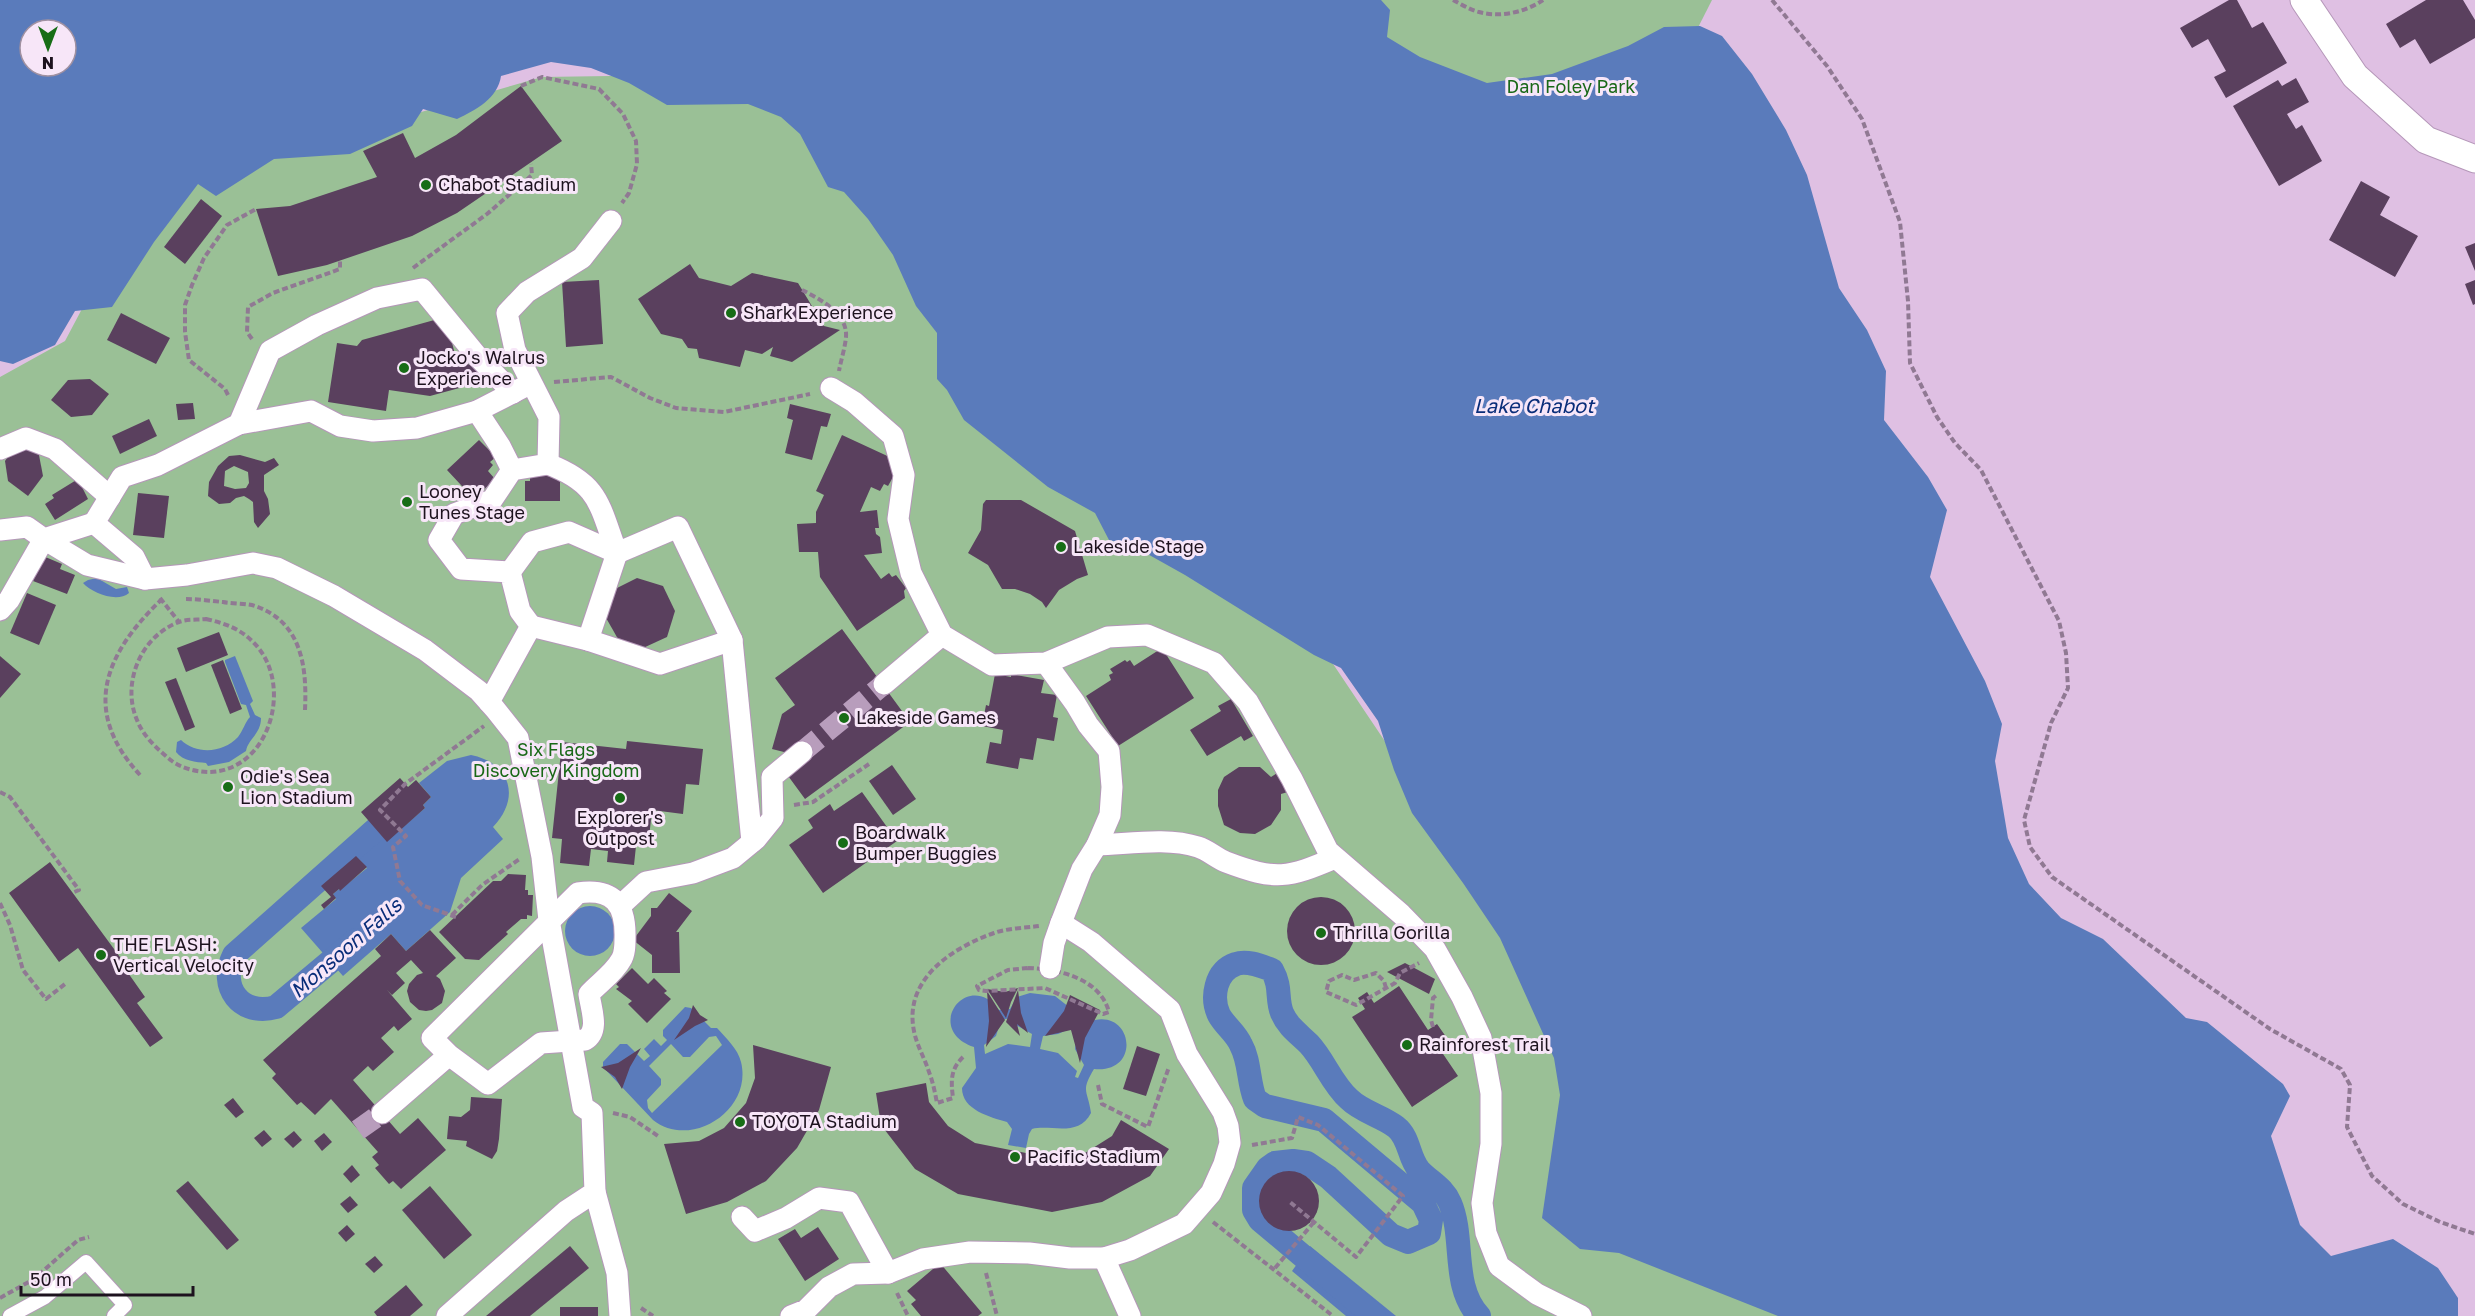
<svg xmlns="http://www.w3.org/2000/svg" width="2475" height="1316" font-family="'Golos Text',sans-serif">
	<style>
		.green { fill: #9ac096 }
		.water { fill: #5a7bbb; fill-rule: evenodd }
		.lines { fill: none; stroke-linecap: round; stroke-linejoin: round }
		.canal { stroke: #5a7bbb; stroke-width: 24 }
		.building { fill: #5a405e; fill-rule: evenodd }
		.pedestrian-tunnel { stroke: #b89dbc; stroke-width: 21; stroke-dasharray: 21 10; stroke-linecap: butt }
		.service-casing { stroke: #b597b9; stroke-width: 16 }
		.pedestrian-casing { stroke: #b597b9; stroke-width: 23 }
		.minor-casing { stroke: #b597b9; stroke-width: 29 }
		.path { stroke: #907993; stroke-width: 4; stroke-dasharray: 6 3; stroke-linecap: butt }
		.service { stroke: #fff; stroke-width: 14 }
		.pedestrian { stroke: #fff; stroke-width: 21 }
		.minor { stroke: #fff; stroke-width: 27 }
		.poi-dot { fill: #176d16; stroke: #f7e6f8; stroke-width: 2 }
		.labels { text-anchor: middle; stroke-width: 6; stroke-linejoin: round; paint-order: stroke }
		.park-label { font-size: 18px; fill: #196817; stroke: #f7e6f8 }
		.poi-label { font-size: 18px; fill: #1d121e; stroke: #f7e6f8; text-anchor: start }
		.water-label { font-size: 20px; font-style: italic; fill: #092d79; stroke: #f7e6f8 }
	</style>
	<rect width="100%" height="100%" fill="#dfc0e3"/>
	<g class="green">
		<path d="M1243,0h469l-97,191z"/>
		<path d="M677,75l102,19 542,552 255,380 295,290h-1871v-939l65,-36 93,-176 246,-48 138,-40z"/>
	</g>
	<g class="water">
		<path d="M0,0h1381l9,10 -3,27 33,20 67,26 65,-9 76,-28 36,-19 36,-1 22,10 30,38 34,56 21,45 32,113 28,42 19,41 -2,49 44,57 19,33 -17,67 55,104 17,43 -7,37 13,77 21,46 32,34 42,21 83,79 21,4 76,62 7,12 -19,40 29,89 31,31 62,-17 45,29 20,30v18h-680l-159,-63 -39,-4 -38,-31 18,-123 -6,-37 -54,-120 -37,-55 -51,-70 -18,-43 -16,-49 -37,-53 -27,-13 -129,-80 -50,-28 -26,-7 -14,-27 -47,-26 -84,-67 -17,-30 -10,-11v-46l-21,-27 -23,-51 -25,-36 -24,-27 -16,-5 -28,-53 -19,-17 -33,-13 -81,1 -38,-22 -38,-15 -40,-6 -50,14c-3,22 -25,34 -44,43l-34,-10 -11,17 -62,28 -76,5 -58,37 -18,-12 -44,58 -42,65 -37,4 -20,34 -42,19 -13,-3zM30,30h36v36h-36z"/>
		<path d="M97,578l19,11 11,-2 2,6c-12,10 -37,0 -46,-10l5,-3z"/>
		<path d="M235,656l18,45 -3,3 5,11 6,3c0,16 -13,21 -15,33l-17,11 -21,4 -2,-3c-10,-1 -23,-2 -30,-11l1,-10 4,-2c16,15 42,13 57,-3 5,-6 7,-15 12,-20l-4,-12 -5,-1 -16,-42v-2z"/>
		<path d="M471,755c40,8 50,43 22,72l10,12 -42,39 -11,34 -44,39 -15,-17 -48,42 -42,-48 35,-29 -3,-5 6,-5 1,1 27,-22 -11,-12 25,-21 6,6 38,-33 -2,-3 8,-8 -12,-14 28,-22z"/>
		<circle cx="590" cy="931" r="25"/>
		<path d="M1030,993l25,3 33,26c45,-17 55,52 6,47 -14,23 -6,21 -3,44 -13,25 -40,11 -59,16l-3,5 -3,14 -18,-3 4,-16 -5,-7c-17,-5 -45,-12 -45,-34l14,-20 -2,-21c-52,-18 -6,-79 25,-37l11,-1 7,-12zM1011,1018l5,7 16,9 -2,13 -22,-3 -23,10 -1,-9 12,-9 5,-16zM1069,1029l8,4 -2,16 9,16 -6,13 -3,-1 2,-6 -19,-18 -18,-4 3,-13 15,-2z"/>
		<path d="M685,1007l6,1 20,20h6c9,10 21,21 24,34 12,48 -50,88 -88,58l-50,-53v-5l17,-18h7l17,17 6,-5 -6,-7 10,-10 7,7 6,-6 -4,-4v-6zM716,1036l6,9 -70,68 -4,-5 -1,-8 14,-15v-6l-12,-13 22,-22 12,13h7l19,-20z"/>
		<path d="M1310,1246l86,70h-50l-54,-45z"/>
	</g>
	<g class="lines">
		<g class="canal">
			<path d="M356,940l-80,67c-35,10 -58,-20 -42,-52l142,-126"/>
			<path d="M1374,1316l-114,-96 -6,-10v-22l14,-20 7,-5 18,-2 14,2 21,14 63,58 17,7 21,-9 2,-13 -8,-17 -99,-83 -59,-14 -10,-7c-7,-18 -5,-38 -14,-54 -5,-12 -16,-19 -22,-30 -8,-17 -4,-44 17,-51 11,-4 25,2 36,6 10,18 4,28 10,43 6,14 17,21 27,31 15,16 23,40 40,55 13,13 33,17 47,28 14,11 12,30 23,43 11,12 24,17 31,33 15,35 1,83 29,113"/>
		</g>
	</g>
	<g class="building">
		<path d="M2229,0h8l15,28 11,-6 24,41 -61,35 -12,-21 12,-6 -18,-32 -16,9 -12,-20z"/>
		<path d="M2426,0h37l12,20v18l-45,26 -15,-25 -15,9 -14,-24z"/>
		<path d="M2296,78l13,24 -22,12 9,15 6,-4 20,36 -43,25 -46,-80 45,-26 4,6z"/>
		<path d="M521,86l41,55 -105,72 -45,23 -85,29 -49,11 -22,-67 34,-3 87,-29 -14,-26 40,-18 12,25 41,-23z"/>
		<path d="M2361,181l29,16 -10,18 38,21 -23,41 -66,-37z"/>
		<path d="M201,199l21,17 -37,48 -21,-17z"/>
		<path d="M2475,243v28l-10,-24z"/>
		<path d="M690,264l9,14 32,8 21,-13 46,10 26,43 16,4 -48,32 -22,-6 3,-9 -11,7 -17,-4 -5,17 -41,-9 -2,-9 -9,-1 -6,-9 -21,-5 -23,-35z"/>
		<path d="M599,280l4,64 -37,3 -4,-65z"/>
		<path d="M2475,280v24l-2,1 -8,-21z"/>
		<path d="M121,313l49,25 -14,26 -49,-24z"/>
		<path d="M438,319l9,3 10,41 6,-2 20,12 2,8 -55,15 -41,-6 -3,21 -58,-9 9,-59 20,3 5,-6z"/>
		<path d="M90,379l19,15 -17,21 -21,2 -20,-17 17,-20z"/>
		<path d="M193,403l2,16 -17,1 -2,-16z"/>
		<path d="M790,404l41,10 -4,13 -6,-1 -9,34 -27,-7 8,-33 -6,-2z"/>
		<path d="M149,419l8,17 -37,18 -8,-18z"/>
		<path d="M842,435l54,25 1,10 -9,16 -4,-2 -4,7 -9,-4 -11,25 17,-2 2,18h-4l1,6 4,3 2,16 -18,2 17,24 8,-6 3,4 4,-2 10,13 -2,3 1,7 -48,33 -37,-54 -2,-25h-19l-2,-28 19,-1v-11l8,-17 -8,-4z"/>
		<path d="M479,440l17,17 -6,5 3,3 -5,6 7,8 -21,20 -27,-29z"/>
		<path d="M19,441l20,14 4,21 -15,20 -20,-15 -3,-20z"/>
		<path d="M240,455l25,7 9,-4 5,7 -15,10v16l4,8 2,15 -12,14 -4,-6 -1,-20 -4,-3 -5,-3 -8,2 -6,5 -11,1 -11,-8 1,-14 9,-16 11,-10zM234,466l14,6 1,11 -3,5 -11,1 -11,-3 1,-15z"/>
		<path d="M533,470l27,6v25h-35v-20h5v-3l3,-1z"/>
		<path d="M78,479l10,20 -33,21 -10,-16 9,-6 -2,-3z"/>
		<path d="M138,493l31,3 -5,42 -31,-3z"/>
		<path d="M986,500h35l54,31 13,44 -11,4 -18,11 -13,18 -4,-6 -12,-8 -15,-5h-13l-14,-24 -20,-12 13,-23 2,-26z"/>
		<path d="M43,556l19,8 -2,5 15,6 -8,19 -34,-13z"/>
		<path d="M637,578l26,8 12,25 -8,26 -24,11 -25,-9 -13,-23 8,-26z"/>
		<path d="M27,593l29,12 -17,40 -29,-12z"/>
		<path d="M842,629l68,93 -105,77 -22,-30 9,-15 -20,-5 10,-35 13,-9 -20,-27z"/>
		<path d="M219,632l9,23 -42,17 -9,-24z"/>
		<path d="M1162,648l32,50 -76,48 -32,-50 25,-16 -2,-5 4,-2 -3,-4 15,-9 2,2 3,-2 4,6z"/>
		<path d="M0,656l21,18 -21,24z"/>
		<path d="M223,660l19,49 -12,5 -19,-49z"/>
		<path d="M995,674l16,3v-3l33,6 -3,13 16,2 -4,22 5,1 -4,23 -17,-3 -4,22 -13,-2 -2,11 -32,-6 4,-21 11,2 2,-14 -21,-4 4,-21 3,1z"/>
		<path d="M176,678l19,49 -10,4 -20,-49z"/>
		<path d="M1231,699l22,37 -9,5 -3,-5 -34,20 -17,-26 31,-19 -3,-5z"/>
		<path d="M627,741l76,8 -4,36 -13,-1 -3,30 -31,-4 -4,37 -12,-1 -2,19 -27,-3 1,-11 -17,-2 -2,17 -29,-3 2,-24 -10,-1 10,-96 64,7z"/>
		<path d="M892,765l24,34 -23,16 -24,-34z"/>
		<path d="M1239,767h21l11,10 11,-7 9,21 -10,3v16l-10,15 -16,9 -15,-1 -16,-8 -6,-19v-16l6,-13z"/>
		<path d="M400,778l8,9 8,-7 15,17 -8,8 2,3 -38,34 -26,-30z"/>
		<path d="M862,792l35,49 -74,52 -34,-48 24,-17 -5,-8 22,-16 4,7z"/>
		<path d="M356,856l11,11 -27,24 -1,-2 -6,5 3,4 -12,11 -3,-4 10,-8 -10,-11z"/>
		<path d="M50,862l78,106 -2,2 19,27 -8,6 26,35 -13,9 -72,-99 -19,14 -50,-69z"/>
		<path d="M508,874l18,1 -1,15h3v5h5l-1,21 -5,-1v4h-6l-15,13 2,2 -29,26 -14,-1 -26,-27 54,-51h8z"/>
		<path d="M669,893l23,18 -16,21h3l1,41h-28v-18l-19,-15 18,-24v-8h6z"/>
		<circle cx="1321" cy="931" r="34"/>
		<path d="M430,930l26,28 -20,18 4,3 5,12 -3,12 -10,7 -6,1 -7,-1 -9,-8 -3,-11 2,-7 8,-9 6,-2 -12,-13 -15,13 9,10 -13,12 -5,-5 25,29 -14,12 -4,-5 -13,12 13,14 -21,19 -5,-5 -15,14 47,54 18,-16 28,32 -45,39 -8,-8 -4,3 -14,-16 4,-3 -7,-8 6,-5 -47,-53 -16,16 -14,-13 -4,3 -25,-27 4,-4 -13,-14 118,-104 -6,-7 16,-15 15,17z"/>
		<path d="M1405,963l30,16 -6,15 -42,-22z"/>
		<path d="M632,968l16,16 6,-6 13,13 -3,2 7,6 -24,24 -19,-19 4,-3 -16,-12 3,-2 -3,-3z"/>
		<path d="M1399,986l29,44 9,-6 12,17 -10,7 19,28 -46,31 -60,-90 13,-8 -7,-11 9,-6 7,11z"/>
		<path d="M1018,988l-7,14 -5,16 -19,-29 18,3z"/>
		<path d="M1018,990l3,23 7,20 -11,-9 3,12 -14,-14z"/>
		<path d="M987,991l18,29 -19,27 3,-26z"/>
		<path d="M1070,995l30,15 -15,28 -5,25 -9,-33 -26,6 19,-25z"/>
		<path d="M693,1005l7,10 8,5 -13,6 -21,14 15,-22z"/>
		<path d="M753,1045l78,22 -12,43 -22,38 -31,33 -39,21 -41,12 -22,-70 35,-3 25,-13 22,-25 9,-25z"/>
		<path d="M1137,1046l23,8 -14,42 -23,-7z"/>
		<path d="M641,1048l-11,19 -8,22 -7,-12 -14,-10 17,-4z"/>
		<path d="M926,1083l3,19 19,24 27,17 76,15 34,-5 27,-17 9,-16 48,29 -19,27 -48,26 -50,10 -94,-18 -43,-25 -34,-44 -5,-32z"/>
		<path d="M471,1097l31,2 -3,40 -2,12 -5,8 -26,-13 1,-5 -20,-2 2,-23 12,1 9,-7z"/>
		<path d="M233,1098l11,14 -8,6 -12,-13z"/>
		<path d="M264,1130l8,9 -10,8 -8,-9z"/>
		<path d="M294,1131l8,9 -9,8 -9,-9z"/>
		<path d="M324,1133l8,9 -10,9 -8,-10z"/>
		<path d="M352,1165l8,10 -9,8 -8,-9z"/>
		<circle cx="1289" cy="1201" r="30"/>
		<path d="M188,1181l51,59 -12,10 -51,-59z"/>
		<path d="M430,1186l42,49 -28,24 -42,-49z"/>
		<path d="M350,1196l8,9 -10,8 -8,-9z"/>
		<path d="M347,1225l8,9 -9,8 -8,-9z"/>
		<path d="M818,1227l21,32 -34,22 -27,-42 17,-10 6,9z"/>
		<path d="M570,1246l19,22 -59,48h-44z"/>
		<path d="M375,1256l8,9 -9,8 -9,-9z"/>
		<path d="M940,1263l42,50 -4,3h-57l-10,-12 5,-4 -9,-9z"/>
		<path d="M406,1285l17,20 -13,11h-33l-3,-4z"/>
		<rect x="560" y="1307" width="38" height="9"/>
	</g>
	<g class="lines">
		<g class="pedestrian-tunnel">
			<path d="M802,752l82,-68"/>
			<path d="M358,1130l24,-17"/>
		</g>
		<defs>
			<path id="service" d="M10,1316l35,-19 41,-35 39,43 -11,11"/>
			<g id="pedestrian">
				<path d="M831,388l23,14 39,34 11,39 -6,44 13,54 31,62 50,30 54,-2 62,-26 39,-2 67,28 34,39 44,77 36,72 73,63 34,35 27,48 19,41 10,55v51l-9,59 4,30 13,33 38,28 44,22"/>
				<path d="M477,411l23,35 12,24"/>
				<path d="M239,424l31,-73 47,-26 60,-27 45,-9 55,67 36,37"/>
				<path d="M0,449l26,-11 29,11 55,48"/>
				<path d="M548,464c52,20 51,41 69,89l61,-26 54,113 -72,24 -72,-24"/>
				<path d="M0,530l27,-3 17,12 50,-16"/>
				<path d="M510,572l22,-30 37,-10 48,21 -29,87 -57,-14"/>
				<path d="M0,610l9,-10 35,-61 43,26 58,14"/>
				<path d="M732,640l20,202"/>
				<path d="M884,684l58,-49"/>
				<path d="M489,702l42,-76 -11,-15 -10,-39 -49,-3 -22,-29 15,-26 38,-14 20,-30 36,-6 1,-47 -34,-67 -8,-37 20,-21 55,-34 29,-37"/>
				<path d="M1097,845c32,-1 70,-8 101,2 10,3 18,11 28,15 50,19 62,16 109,-4"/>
				<path d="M620,906l26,-24 47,-9 40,-15 23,-19 17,-21 -1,-41 30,-25"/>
				<path d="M1050,968l4,-25 7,-20"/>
				<path d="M382,1113l67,-58 39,29 53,-41 44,-3c15,-9 6,-31 4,-46 9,-10 25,-21 32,-34 4,-6 4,-15 4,-22 1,-34 -12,-50 -47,-45l-146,145 17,17"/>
				<path d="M595,1192l22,81 3,43"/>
				<path d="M742,1217l13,14 31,-13 33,-20 30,4 39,71"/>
				<path d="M1104,1258l26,58"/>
				<path d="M447,1316l119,-105 29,-19 -3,-79 -9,-6 -34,-187 -7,-63 -24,-119 -23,-29 -16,-18 -54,-41 -91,-54 -57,-28 -24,-5 -66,12 -42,4 -11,-22 -40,-34 28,-46 36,-12 81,-41 72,-13 29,15 33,5 44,-3 60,-17 45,-23"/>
				<path d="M791,1316l15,-6 23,-23 24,-13 35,-1 35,-14 47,-7 59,1 41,5h34l26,-8 54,-26 27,-31 13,-29 6,-21 -2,-17 -5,-14 -36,-58 -17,-44 -79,-68 -30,-19 21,-54 15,-24 13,-30 2,-28 -3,-36 -21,-26 -13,-22 -29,-40"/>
			</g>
			<path id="minor" d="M2304,0l51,76 71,64 49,19"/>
		</defs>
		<use href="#service" class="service-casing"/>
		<use href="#pedestrian" class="pedestrian-casing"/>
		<use href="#minor" class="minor-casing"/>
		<g class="path">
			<path d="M1453,0c8,4 17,10 26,12 21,6 47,0 64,-12"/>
			<path d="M1772,0l55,66 35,53 38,103 8,79 2,62 27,54 18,26 26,27 78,151 7,32 2,35 -17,35 -27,97 6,27 22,30 218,152 71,40 9,16 -3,42 25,49 31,28 37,18 35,12"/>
			<path d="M521,86l21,-9 57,12 24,25 13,27 1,23 -8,29 -7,10"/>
			<path d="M413,268l74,-54 45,-39 -1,-11"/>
			<path d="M802,290c18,9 46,24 44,47 -1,11 -5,23 -7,34"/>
			<path d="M252,339l-5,-7 1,-25 25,-14 67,-24v-9"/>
			<path d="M554,382l57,-5 39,21 26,10 48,4 86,-18"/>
			<path d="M228,395l-3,-6 -36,-29 -4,-28v-27l7,-20 12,-27 23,-33 29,-16"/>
			<path d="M160,598l19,24"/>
			<path d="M186,599c12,0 25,2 37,3 10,2 23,1 32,4 47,16 52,61 50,104"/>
			<path d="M206,619c18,4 35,10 48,24 40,40 17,127 -44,129 -13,0 -27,-3 -38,-11 -14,-11 -29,-25 -35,-41 -16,-37 4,-84 42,-98 8,-3 18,-2 27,-3z"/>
			<path d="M140,775c-59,-64 -36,-120 21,-175"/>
			<path d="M0,792l10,5 69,93 -7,3"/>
			<path d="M794,805l19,-3 56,-38"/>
			<path d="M0,903l10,22 13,45 23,29 19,-15"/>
			<path d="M452,915l30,-30 39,-27"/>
			<path d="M456,917l-34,-12 -22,-24 -7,-34 13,-11 -26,-26 25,-26 79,-58"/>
			<path d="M1028,968c30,1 72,10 81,44l-6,2 -58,-26 -59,3 -7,-1 -2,-4 31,-16z"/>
			<path d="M1386,988l-2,-7 -8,-8 -22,7 -12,-5 -13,6 -3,11 30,13 39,-22 5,-10 19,-10"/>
			<path d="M1433,1027l-2,-7 2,-22 5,-4"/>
			<path d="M963,1057c-13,13 -12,24 -10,41l-16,5c-2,-10 -4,-21 -8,-31 -5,-16 -14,-29 -16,-47 -6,-48 41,-78 81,-92 14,-5 31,-5 45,-7"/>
			<path d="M1098,1085l4,19 46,23 21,-60"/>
			<path d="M613,1113l17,4 28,19"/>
			<path d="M1252,1145l40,-7 6,-21 20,8 85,71 -47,61 -66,-55"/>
			<path d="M1213,1222l120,94"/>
			<path d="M1275,1268l39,-46"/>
			<path d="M986,1273l11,43"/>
			<path d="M897,1293l11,23"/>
			<path d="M0,1298l34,-19 44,-39 11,-3"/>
			<path d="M641,1308l12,8"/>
		</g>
		<use href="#service" class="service"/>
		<use href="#pedestrian" class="pedestrian"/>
		<use href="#minor" class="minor"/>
	</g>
	<g class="poi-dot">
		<circle cx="426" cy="185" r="6"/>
		<circle cx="731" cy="313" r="6"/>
		<circle cx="404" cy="368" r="6"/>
		<circle cx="407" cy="502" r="6"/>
		<circle cx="1061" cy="547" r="6"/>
		<circle cx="844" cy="718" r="6"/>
		<circle cx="228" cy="787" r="6"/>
		<circle cx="620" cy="798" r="6"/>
		<circle cx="843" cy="843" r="6"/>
		<circle cx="1321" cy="933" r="6"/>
		<circle cx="101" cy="955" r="6"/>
		<circle cx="1407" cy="1045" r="6"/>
		<circle cx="740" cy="1122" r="6"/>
		<circle cx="1015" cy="1157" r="6"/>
	</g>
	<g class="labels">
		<g class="park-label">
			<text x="1571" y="93">Dan Foley Park</text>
			<text x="556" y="756">Six Flags<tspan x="556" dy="21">Discovery Kingdom</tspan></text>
		</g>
		<g class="poi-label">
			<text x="438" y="191">Chabot Stadium</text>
			<text x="743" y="319">Shark Experience</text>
			<text x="416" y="364">Jocko's Walrus<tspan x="416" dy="21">Experience</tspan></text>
			<text x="419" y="498">Looney<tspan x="419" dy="21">Tunes Stage</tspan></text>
			<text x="1073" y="553">Lakeside Stage</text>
			<text x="856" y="724">Lakeside Games</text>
			<text x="240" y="783">Odie's Sea<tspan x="240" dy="21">Lion Stadium</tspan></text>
			<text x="620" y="824" text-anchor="middle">Explorer's<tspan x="620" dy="21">Outpost</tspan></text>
			<text x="855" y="839">Boardwalk<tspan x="855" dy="21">Bumper Buggies</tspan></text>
			<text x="1333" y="939">Thrilla Gorilla</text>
			<text x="113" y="951">THE FLASH:<tspan x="113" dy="21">Vertical Velocity</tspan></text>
			<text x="1419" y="1051">Rainforest Trail</text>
			<text x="752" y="1128">TOYOTA Stadium</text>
			<text x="1027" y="1163">Pacific Stadium</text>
		</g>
		<g class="water-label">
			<text x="1534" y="413">Lake Chabot</text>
			<text transform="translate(346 948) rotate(-41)" y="7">Monsoon Falls</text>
		</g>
	</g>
	<g transform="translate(48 48) rotate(180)"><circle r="28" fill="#f7e6f8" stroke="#a091a1" stroke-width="1.5"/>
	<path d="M0-4.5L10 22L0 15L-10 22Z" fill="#176d16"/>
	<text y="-9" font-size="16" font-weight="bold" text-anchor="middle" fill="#1d121e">N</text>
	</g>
	<path d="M21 1286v9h172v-9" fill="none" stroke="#1d121e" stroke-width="3"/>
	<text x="30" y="1286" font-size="18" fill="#1d121e" stroke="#f7e6f8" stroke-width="4.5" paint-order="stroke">50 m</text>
</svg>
